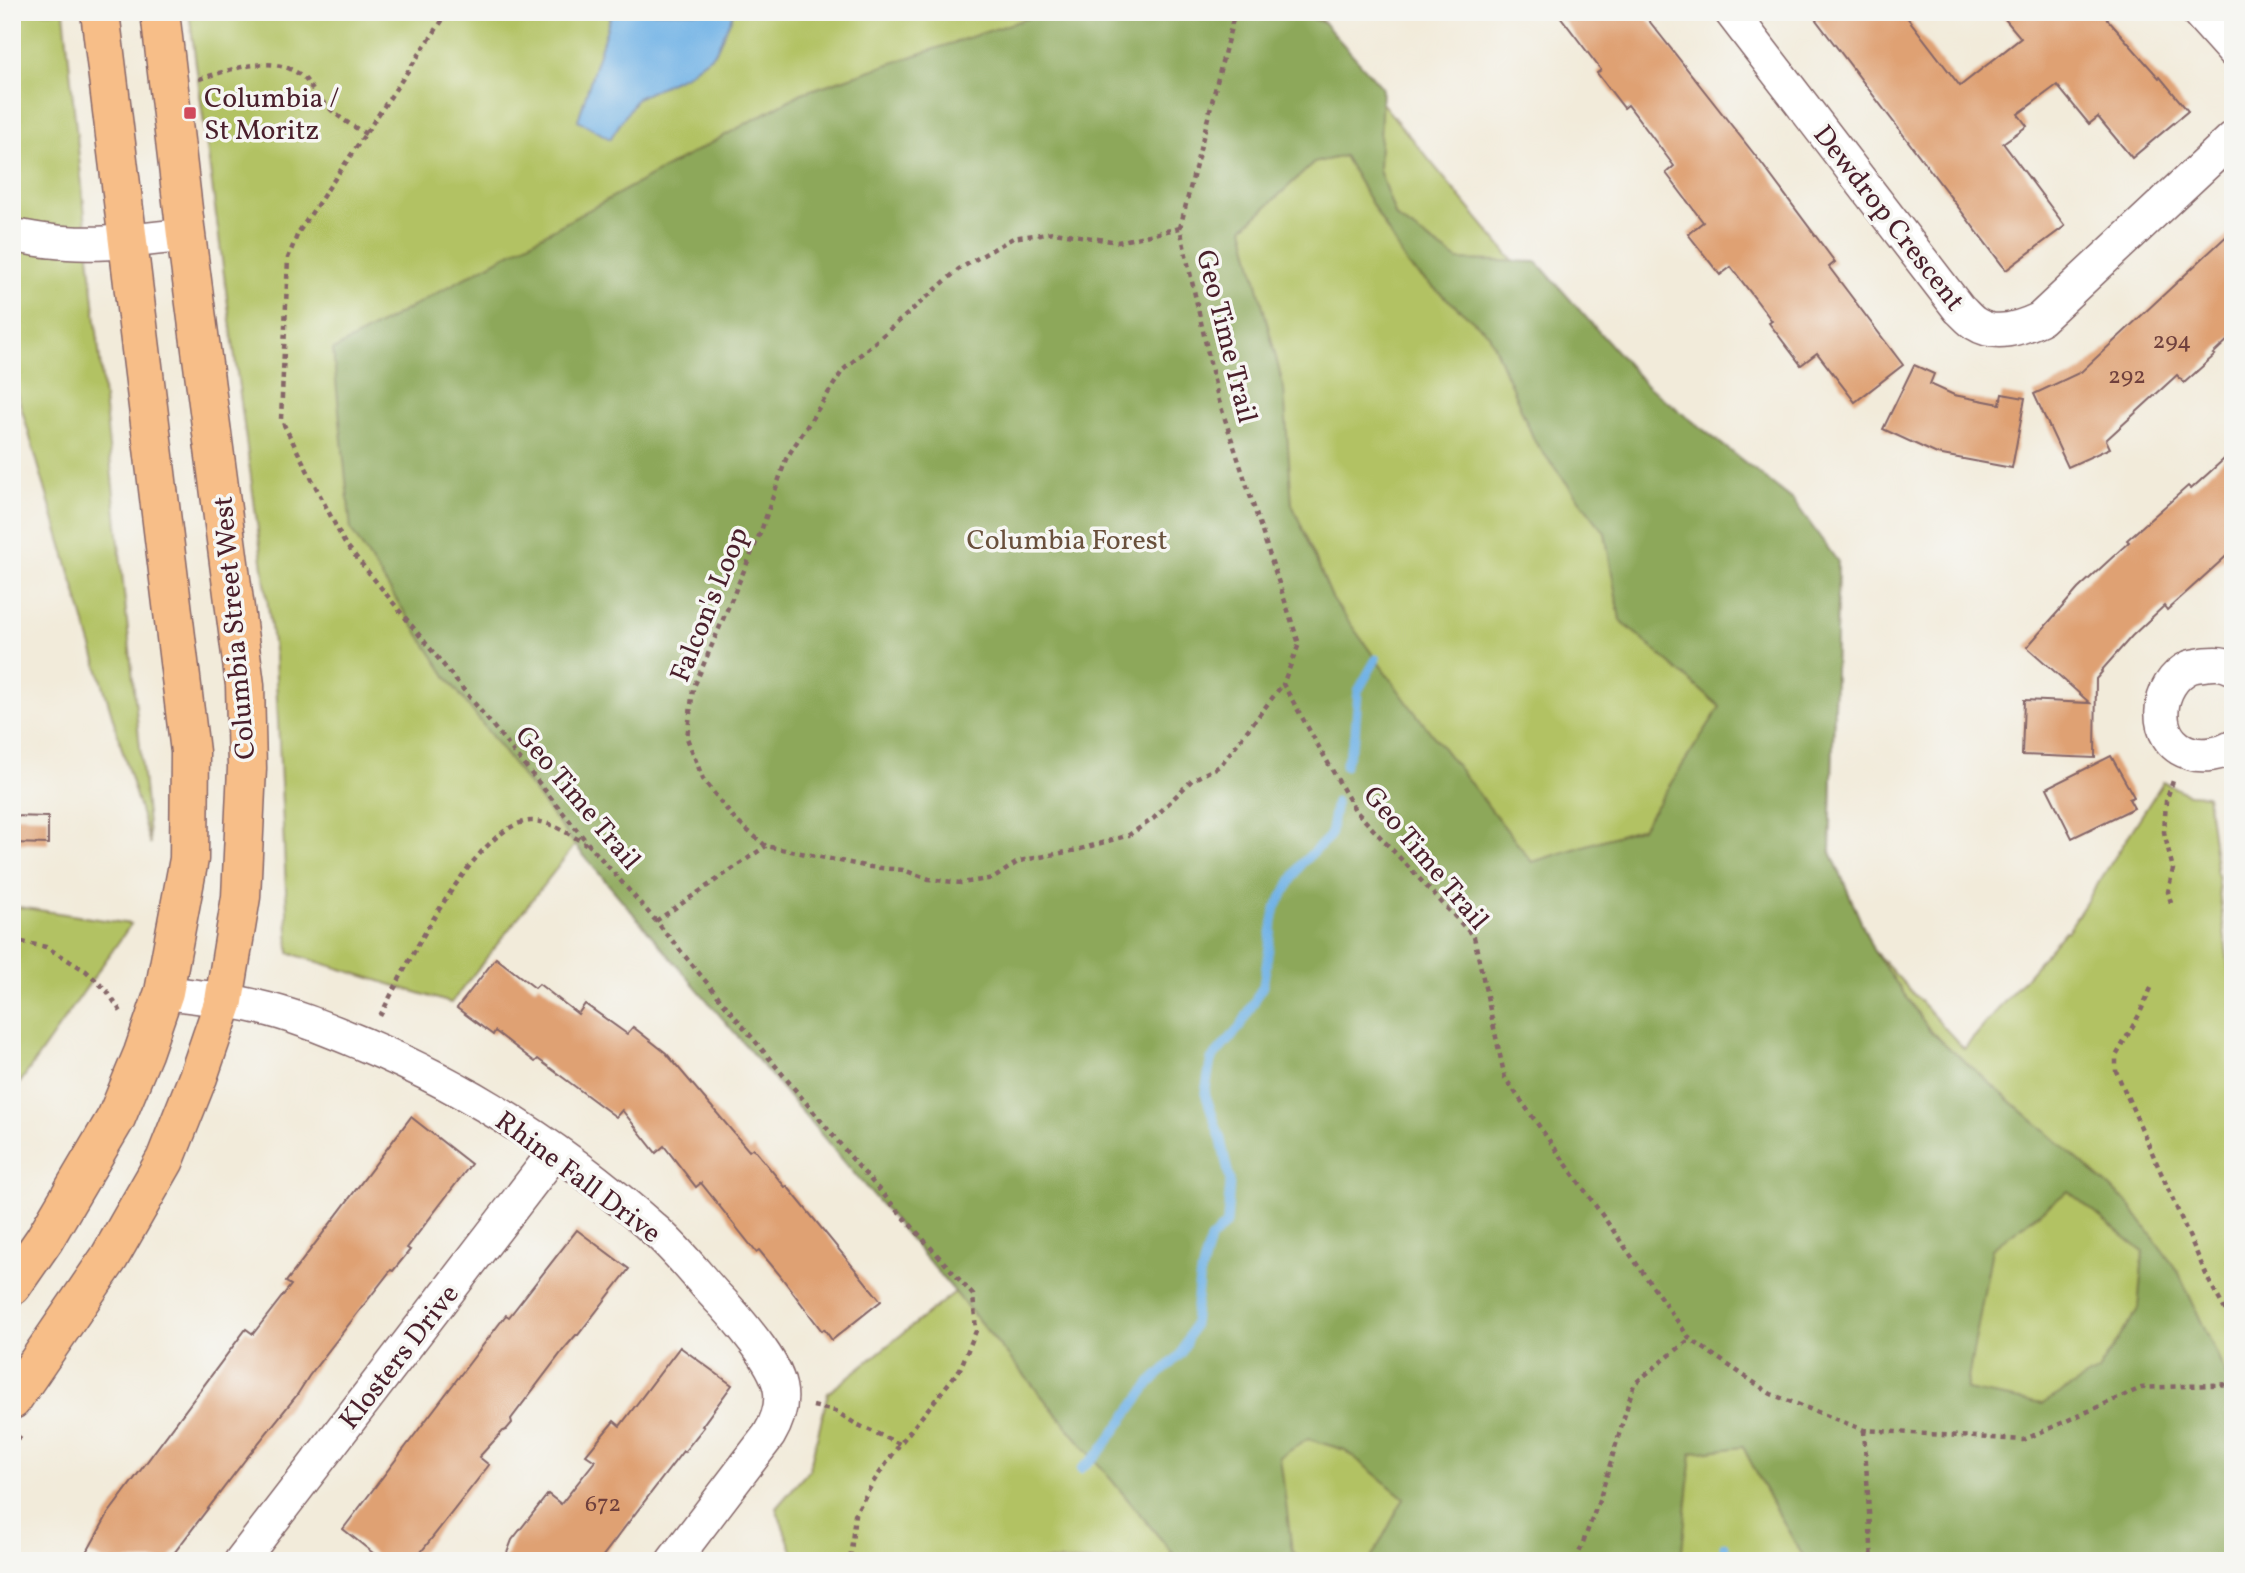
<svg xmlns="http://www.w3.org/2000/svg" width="2245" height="1573" font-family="Vollkorn,serif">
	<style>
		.green { fill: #b2c264; stroke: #7e7048; stroke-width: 2 }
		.forest { fill: #8da85a; stroke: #6c6442; stroke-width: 2; fill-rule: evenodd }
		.water { fill: #72b3e6; stroke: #5e6988; stroke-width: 2 }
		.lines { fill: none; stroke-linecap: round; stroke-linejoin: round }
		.stream { stroke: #72b3e6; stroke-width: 9 }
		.building { fill: #dfa173 }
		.minor-casing { stroke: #856668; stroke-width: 36 }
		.major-casing { stroke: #856668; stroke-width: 41 }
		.path { stroke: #856668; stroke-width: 4.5; stroke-dasharray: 5 5; stroke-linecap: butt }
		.minor { stroke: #fff; stroke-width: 33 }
		.major { stroke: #f7be88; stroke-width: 38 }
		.poi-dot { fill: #d1495b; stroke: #f6f6f2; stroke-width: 2.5 }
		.labels { text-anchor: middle; stroke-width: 7; stroke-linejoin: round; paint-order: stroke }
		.number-label { font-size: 24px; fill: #6f403d }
		.poi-label { font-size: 28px; fill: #4a1f2b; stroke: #f6f6f2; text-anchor: start }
		.street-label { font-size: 28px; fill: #4a1f2b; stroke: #f6f6f2 }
		.park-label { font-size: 28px; fill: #69503c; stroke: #f6f6f2 }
	</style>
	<rect width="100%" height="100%" fill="#f6f6f2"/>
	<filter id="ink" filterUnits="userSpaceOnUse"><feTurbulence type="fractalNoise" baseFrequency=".0143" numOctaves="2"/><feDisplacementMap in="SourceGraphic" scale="14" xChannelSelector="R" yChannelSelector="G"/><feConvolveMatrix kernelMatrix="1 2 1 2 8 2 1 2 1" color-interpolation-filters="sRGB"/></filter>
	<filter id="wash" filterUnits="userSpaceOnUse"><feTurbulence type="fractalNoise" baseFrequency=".00686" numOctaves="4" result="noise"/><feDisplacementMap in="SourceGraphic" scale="28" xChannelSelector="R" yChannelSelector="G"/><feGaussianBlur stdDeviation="1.57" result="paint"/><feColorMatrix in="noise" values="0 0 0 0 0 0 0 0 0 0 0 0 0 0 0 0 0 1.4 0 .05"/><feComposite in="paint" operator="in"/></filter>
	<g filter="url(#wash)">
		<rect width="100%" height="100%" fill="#f2ebda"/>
		<g class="green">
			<path d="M12,12h52l86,832 -138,-468z"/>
			<path d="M189,12h1125l10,11 -11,-3 362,436 163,106 -8,288 43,100 91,99 101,-118 2,1 96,-150 25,12 19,1 22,176h4v590h-950l-111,-8 7,8h-383l-20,-53 33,-38 19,-77 127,-101 66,79 -666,-837 93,145 127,166 -124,158 -162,-50 -14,-295z"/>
			<path d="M12,906l119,18 -119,170z"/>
		</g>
		<path class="forest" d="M1046,12h251l27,11 58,64 -3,83 17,47 62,43 79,2 108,122 148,116 45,62 -8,288 43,100 58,82 196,170 52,71 54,117v171h-427l-32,-54 -31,-60 -51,6 -11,108h-311l34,-63 -59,-48 -37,-11 -28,18 12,94 10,10h-123l-224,-269 -380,-447 -127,-166 -97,-149 -18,-180 469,-257zM1344,156l64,110 81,68 46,108 70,91 15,87 100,87 -78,121 -110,34 -122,-156 -77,-106 -41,-96 -8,-115 -41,-161 71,-65zM2068,1191l75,61 -5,57 -40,62 -56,33 -76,-14 26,-141z"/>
		<path class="water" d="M612,12h122l-19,41 -29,22 -49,23 -27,41 -32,-19z"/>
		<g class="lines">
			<g class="stream">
				<path d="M1345,766l10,-31 3,-44 18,-32"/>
				<path d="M1081,1469l19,-17 50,-69 31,-29 13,-30 5,-43 11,-41 17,-17 3,-42 -9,-41 -16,-47 6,-33 29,-33 23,-41 12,-77 26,-45 29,-28 6,-34"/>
				<path d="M1724,1546l5,15"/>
			</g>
		</g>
		<g id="blocks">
			<g class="building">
				<path d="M1557,12h85l120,152 73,98 -6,5 74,98 -48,37 -38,-49 -16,12 -32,-42 3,-2 -41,-54 -11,8 -32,-41 15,-12 -37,-49 8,-7 -46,-61 -4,3 -27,-35 4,-3z"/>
				<path d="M1810,12h93l57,74 61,-48 -22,-26h102l58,66 1,-1 28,34 -56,47 -34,-41 -9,7 -32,-39 -39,29 9,12 -24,17 62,83 -59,44z"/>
				<path d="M2233,230v105l-20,19 2,1 -31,28 -7,-8 -71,65 4,8 -42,19 -34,-73 47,-22z"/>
				<path d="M1914,365l20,9 -4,10 24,11 46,9 2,-10 23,4 -13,70 -75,-14 -54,-25z"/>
				<path d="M2233,451v99l-66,60 -3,-4 -32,30 -31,35 1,1 -6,7 -1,79 -73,-3 2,-55 66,3 -63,-56 51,-58 51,-47 -2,-2 61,-54 3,3z"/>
				<path d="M2111,756l23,41 -5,2 5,9 -62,30 -25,-50z"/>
				<path d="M12,816l36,1v27l-36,-1z"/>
				<path d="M496,958l39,30 4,-4 39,30 7,-10 42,30 6,-7 33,26 83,98 4,-3 32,39 2,-1 94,115 -49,39 -8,-11 -2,2 -43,-57 -20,-24 -3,2 -55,-69 -5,4 -32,-41 -8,7 -34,-43 -6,7 -78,-58 -3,3 -40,-31 -2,4 -36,-27z"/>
				<path d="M411,1117l60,47 -64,84 3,2 -17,21 -2,-1 -45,58 -37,48 -12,19 -49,61 -80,105h-64l-17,-9 21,-38 138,-185 7,5 38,-49 -5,-3z"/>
				<path d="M577,1230l52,39 -51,66h-2l-12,14 -53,70 1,4 -6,7 -3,1 -24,26 10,8 -75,96h-31l-40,-32 163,-214 3,2z"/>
				<path d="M680,1347l52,38 -30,41 2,1 -20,25 -1,-1 -84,110h-95l8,-21 36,-46 13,10 34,-43 -9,-6 28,-34 6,5z"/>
			</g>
		</g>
	</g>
	<g filter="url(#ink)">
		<use href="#blocks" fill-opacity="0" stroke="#856668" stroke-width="2"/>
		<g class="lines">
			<defs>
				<g id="minor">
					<path d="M1731,12l228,297c5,4 11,12 17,15 20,13 45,4 64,-5l193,-181"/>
					<path d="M2198,12l35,39"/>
					<path d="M12,235c13,2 25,5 38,6 45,6 91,-1 136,-6"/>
					<path d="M2233,668c-10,-5 -16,-5 -27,-4 -5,1 -11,1 -16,3 -35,16 -40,74 0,86 13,4 31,1 43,-6"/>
					<path d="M164,992c31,5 63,7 94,15 36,8 71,23 105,37 108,45 208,111 294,188 21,19 39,42 58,63 15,15 28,31 41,48 24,32 35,55 13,92l-96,126"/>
					<path d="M241,1561l314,-409"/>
				</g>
				<g id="major">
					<path d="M12,1286l32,-46 72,-122 27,-65 21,-61 25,-133 1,-107 -90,-740"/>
					<path d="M12,1400l97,-142 56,-98 33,-83 26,-76 17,-104 6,-129 -2,-83 -59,-450 -26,-223"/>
				</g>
			</defs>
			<use href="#minor" class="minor-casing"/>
			<use href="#major" class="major-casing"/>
			<g class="path">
				<path d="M448,12l-150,221 -10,25 -7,161 63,123 246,304 66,75 203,246 114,128 3,36 -16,38 -60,75 -26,37 -19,33 -5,47"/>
				<path d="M1239,12l-6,7 -53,209 38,170 81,246 -16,40 72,126 119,127 31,141 185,261 81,55 93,36 159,10 118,-52 92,-4"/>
				<path d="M199,79c32,-9 74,-27 104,-2 6,5 10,15 16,21 16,17 27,24 47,36"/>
				<path d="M1180,228l-62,14 -64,-10 -41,6 -54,31 -116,101 -57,89 -25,72 -68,158 -6,49 16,41 32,41 31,26 104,21 33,3 26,9 32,4 33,-5 25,-17 58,-11 52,-15 24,-16 39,-39 28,-14 63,-82"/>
				<path d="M2171,903l-3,-11 5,-23 -9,-37 2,-31 8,-23"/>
				<path d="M656,921l110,-75"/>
				<path d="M12,940l34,7 40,24 21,20 14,21"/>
				<path d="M2151,988l-12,27 -23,41v15l93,210 24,43"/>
				<path d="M380,1016c24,-45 97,-196 152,-195 19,0 38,14 54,23"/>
				<path d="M813,1406l22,5 21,13 44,20"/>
				<path d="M1864,1430l8,131"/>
				<path d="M12,1448l11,-16"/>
				<path d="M1576,1561l24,-63 34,-114 56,-45"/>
			</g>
			<use href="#minor" class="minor"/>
			<use href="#major" class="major"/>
		</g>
	</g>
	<rect class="poi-dot" x="183" y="106" width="14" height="14" rx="3.5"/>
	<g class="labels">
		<g class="number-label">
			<text x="2172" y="348">294</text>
			<text x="2127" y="383">292</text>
			<text x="603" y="1511">672</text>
		</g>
		<g class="poi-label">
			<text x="204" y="107">Columbia /<tspan x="204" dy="32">St Moritz</tspan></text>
		</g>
		<g class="street-label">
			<text transform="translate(1890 217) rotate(52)" y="10">Dewdrop Crescent</text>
			<text transform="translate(1228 336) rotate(76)" y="10">Geo Time Trail</text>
			<text transform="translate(708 604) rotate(-68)" y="10">Falcon's Loop</text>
			<text transform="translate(233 628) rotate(-95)" y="10">Columbia Street West</text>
			<text transform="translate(579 797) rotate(50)" y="10">Geo Time Trail</text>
			<text transform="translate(1427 857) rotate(50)" y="10">Geo Time Trail</text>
			<text transform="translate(579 1176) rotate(37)" y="10">Rhine Fall Drive</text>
			<text transform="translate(398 1356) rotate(-52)" y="10">Klosters Drive</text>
		</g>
		<g class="park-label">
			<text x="1067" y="549">Columbia Forest</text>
		</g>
	</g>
	<rect width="2245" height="1573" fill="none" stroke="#f6f6f2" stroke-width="42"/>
</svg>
